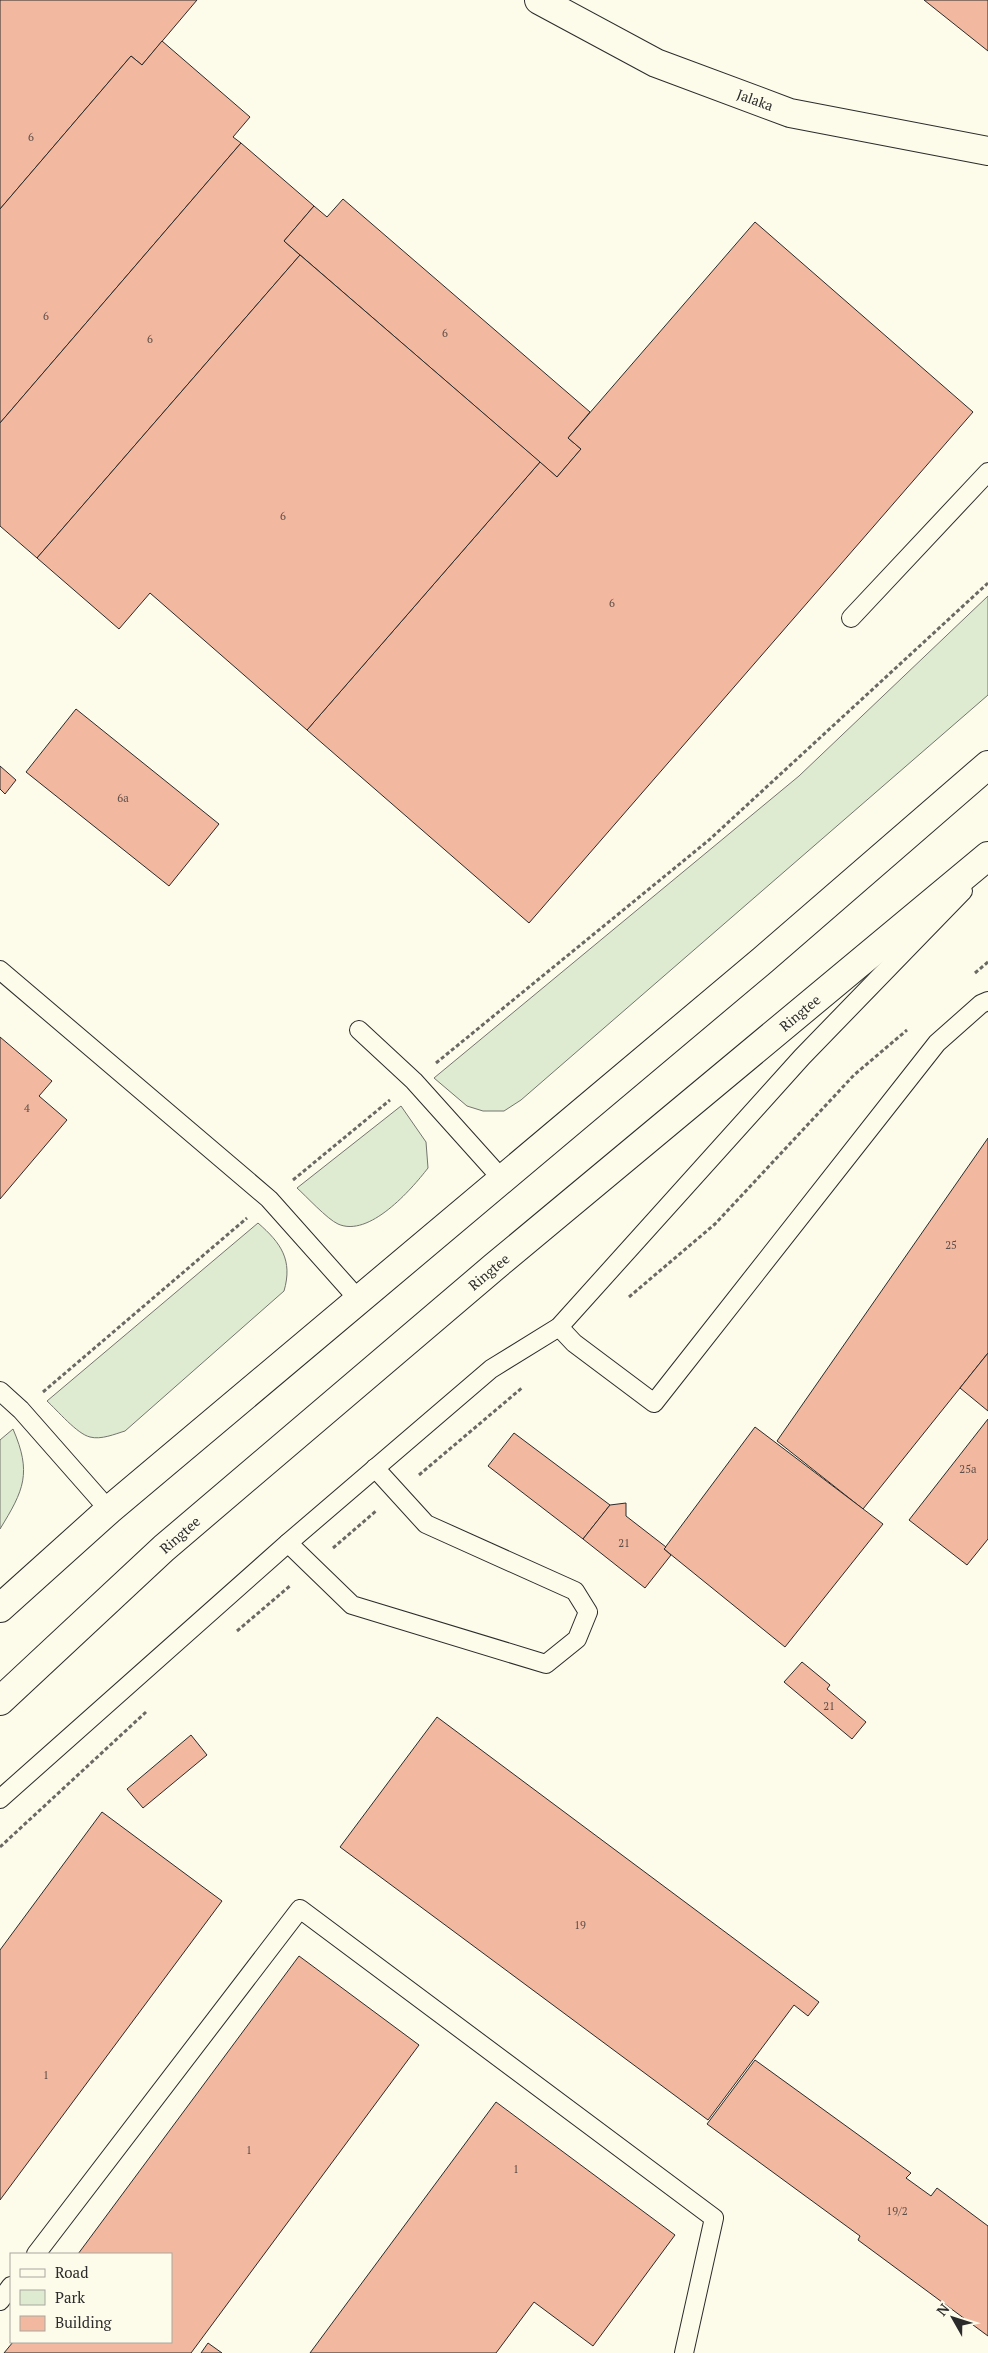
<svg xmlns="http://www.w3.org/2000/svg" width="988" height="2353" font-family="'PT Serif',serif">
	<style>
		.green { fill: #deebd1; stroke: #74746e }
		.building { fill: #f2b8a0; stroke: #2b2b2b }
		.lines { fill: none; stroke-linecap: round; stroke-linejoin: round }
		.service-casing { stroke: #2b2b2b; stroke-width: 20 }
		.minor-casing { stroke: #2b2b2b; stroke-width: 30 }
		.secondary-casing { stroke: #2b2b2b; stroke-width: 30 }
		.path { stroke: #6a6964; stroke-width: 3; stroke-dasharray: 4 2.5; stroke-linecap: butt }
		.service { stroke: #fdfbea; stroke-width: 18 }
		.minor { stroke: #fdfbea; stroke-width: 28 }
		.secondary { stroke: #fdfbea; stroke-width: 28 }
		.labels { text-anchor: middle; stroke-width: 4; stroke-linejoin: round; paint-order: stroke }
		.number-label { font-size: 11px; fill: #5d4e48 }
		.street-label { font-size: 14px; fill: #2b2b2b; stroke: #fdfbea }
	</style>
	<rect width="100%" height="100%" fill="#fdfbea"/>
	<g class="green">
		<path d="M988,596v99l-467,405 -17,11h-21l-16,-5 -33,-28 365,-302z"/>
		<path d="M401,1106l25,36 2,26c-17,22 -59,70 -90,56 -11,-5 -32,-28 -41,-36z"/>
		<path d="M258,1223c23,20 35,37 26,68l-159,140c-10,3 -24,9 -35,6 -13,-3 -33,-27 -43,-36z"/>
		<path d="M13,1429c19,44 11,61 -13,100v-89z"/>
	</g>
	<g class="building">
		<path d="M0,0h197l-55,65 -11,-9 -131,153z"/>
		<path d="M924,0h64v51z"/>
		<path d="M162,41l88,76 -17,20 8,6 -241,280v-214l131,-153 11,9z"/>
		<path d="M241,143l73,63 -30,35 16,14 -263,303 -37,-32v-103z"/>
		<path d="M343,199l247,213 -22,26 13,11 -24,28 -273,-236 30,-35 13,11z"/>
		<path d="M755,222l218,190 -444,511 -222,-193 233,-268 17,15 24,-28 -13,-11z"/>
		<path d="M300,255l240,207 -233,268 -157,-137 -31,36 -82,-71z"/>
		<path d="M76,709l143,115 -50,62 -143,-114z"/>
		<path d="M0,766l16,14 -11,14 -5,-5z"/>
		<path d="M0,1037l52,44 -13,15 28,24 -67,79z"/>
		<path d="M988,1138v215l-125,156 -86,-68z"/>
		<path d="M988,1353v58l-28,-23z"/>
		<path d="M988,1419v120l-21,26 -58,-45z"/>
		<path d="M755,1427l128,97 -98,123 -121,-98z"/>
		<path d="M514,1433l96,72 -27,34 -95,-73z"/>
		<path d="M626,1503v13l40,31 -2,2 7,6 -26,33 -62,-49 27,-34z"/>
		<path d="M802,1662l28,23 -3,4 39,33 -14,17 -68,-57z"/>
		<path d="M437,1717l382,285 -11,14 -14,-11 -86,115 -368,-273z"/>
		<path d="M191,1735l16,20 -64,53 -16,-19z"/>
		<path d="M102,1812l120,89 -222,299v-250z"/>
		<path d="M299,1956l120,89 -228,308h-187l9,-11h158v-88h-93z"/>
		<path d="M755,2060l156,113 -5,5 25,18 6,-8 51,38v110l-130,-96 2,-4 -153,-112z"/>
		<path d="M496,2102l179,133 -82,111 -59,-44 -38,51h-186z"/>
		<path d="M208,2343l14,10h-21z"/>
	</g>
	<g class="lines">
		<defs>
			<g id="service">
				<path d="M851,618l137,-146"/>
				<path d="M0,970l269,229 90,101"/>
				<path d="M359,1030l55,51 88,98"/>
				<path d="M559,1327l15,16 80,60 283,-360 44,-39 7,-3"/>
				<path d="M0,1391l21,19 88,100"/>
				<path d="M288,1543l64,62 194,59 31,-25 11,-27 -13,-21 -149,-67 -51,-56"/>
				<path d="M0,1799l288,-256 203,-174 68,-42 243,-270 161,-166"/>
				<path d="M36,2254l264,-345 414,309 -30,135"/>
				<path d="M0,2301l11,-15"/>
			</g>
			<path id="minor" d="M539,0l117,63 134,50 198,38"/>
			<g id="secondary">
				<path d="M0,1608l109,-98 654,-550 225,-195"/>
				<path d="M0,1701l164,-153 330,-281 494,-411"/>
			</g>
		</defs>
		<use href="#service" class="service-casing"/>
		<use href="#minor" class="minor-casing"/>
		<use href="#secondary" class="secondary-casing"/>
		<g class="path">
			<path d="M975,973l13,-11"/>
			<path d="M436,1063l273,-223 279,-257"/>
			<path d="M293,1180l97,-80"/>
			<path d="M629,1297l86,-73 139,-149 53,-45"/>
			<path d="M43,1392l204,-174"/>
			<path d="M419,1475l104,-88"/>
			<path d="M333,1548l43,-37"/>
			<path d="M237,1631l54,-46"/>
			<path d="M0,1847l146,-135"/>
		</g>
		<use href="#service" class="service"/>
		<use href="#minor" class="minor"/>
		<use href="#secondary" class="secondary"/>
	</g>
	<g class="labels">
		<g class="number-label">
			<text x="31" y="141">6</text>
			<text x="46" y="320">6</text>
			<text x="445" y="337">6</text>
			<text x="150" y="343">6</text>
			<text x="283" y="520">6</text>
			<text x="612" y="607">6</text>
			<text x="123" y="802">6a</text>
			<text x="27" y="1112">4</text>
			<text x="951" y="1249">25</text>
			<text x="968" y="1473">25a</text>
			<text x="624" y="1547">21</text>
			<text x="829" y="1710">21</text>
			<text x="580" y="1929">19</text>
			<text x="46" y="2079">1</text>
			<text x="249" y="2154">1</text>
			<text x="516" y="2173">1</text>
			<text x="897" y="2215">19/2</text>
		</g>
		<g class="street-label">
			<text transform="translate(755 100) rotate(20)" y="5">Jalaka</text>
			<text transform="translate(800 1013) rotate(-40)" y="5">Ringtee</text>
			<text transform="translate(489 1272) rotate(-40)" y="5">Ringtee</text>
			<text transform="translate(180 1535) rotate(-41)" y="5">Ringtee</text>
		</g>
	</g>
	<rect x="10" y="2253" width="162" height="90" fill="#fdfbea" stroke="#a9a89e"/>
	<rect x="20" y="2269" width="25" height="8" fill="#fdfbea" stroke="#a9a89e"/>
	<text x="55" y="2278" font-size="15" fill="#2b2b2b">Road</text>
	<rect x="20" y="2290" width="25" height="15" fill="#deebd1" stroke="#a9a89e"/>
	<text x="55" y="2303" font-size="15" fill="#2b2b2b">Park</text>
	<rect x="20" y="2316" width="25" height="15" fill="#f2b8a0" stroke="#a9a89e"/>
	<text x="55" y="2328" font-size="15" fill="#2b2b2b">Building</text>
	<g transform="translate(953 2318) rotate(309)" stroke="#fdfbea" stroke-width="4" paint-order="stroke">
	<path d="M0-4L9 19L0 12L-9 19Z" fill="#2b2b2b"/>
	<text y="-8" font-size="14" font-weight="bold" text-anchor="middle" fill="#2b2b2b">N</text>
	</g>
</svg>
